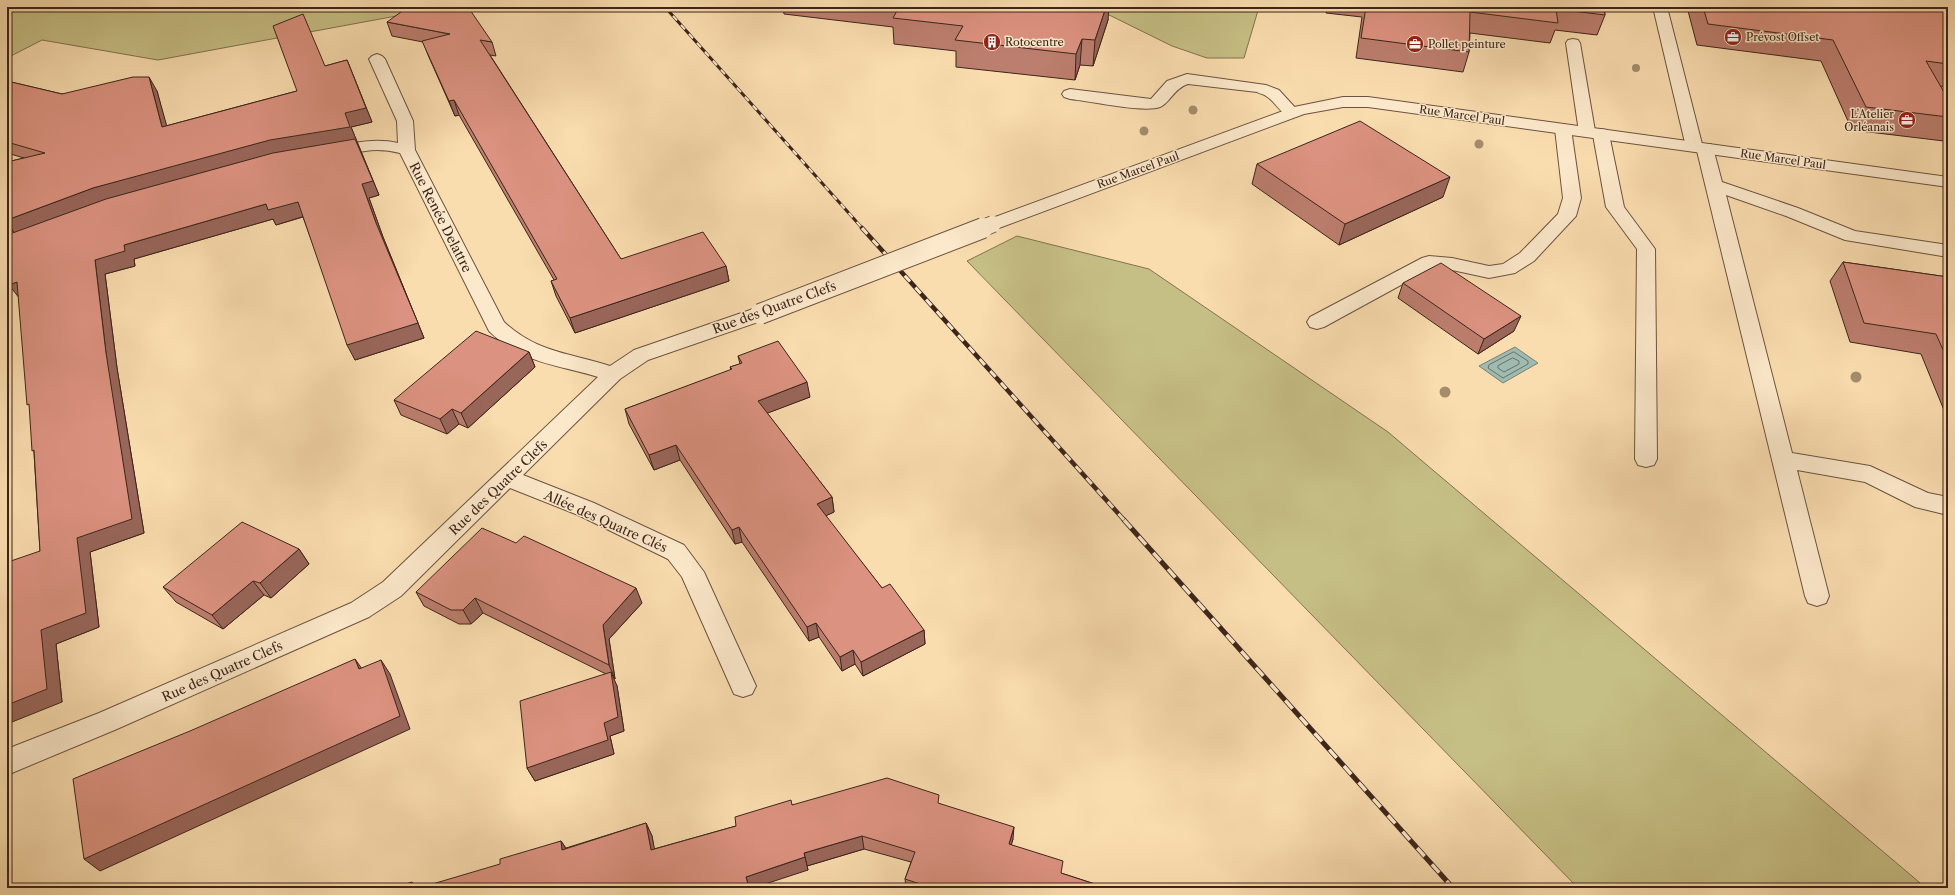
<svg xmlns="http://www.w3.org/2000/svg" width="1955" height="895" font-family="'Libre Caslon Text',serif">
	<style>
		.green { fill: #c6bf85; stroke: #827250 }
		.water { fill: #9fbbb0; stroke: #787f74 }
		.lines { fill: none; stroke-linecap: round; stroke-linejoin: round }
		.shore { stroke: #6e7066; stroke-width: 1 }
		.lane-casing { stroke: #6c5340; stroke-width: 2 }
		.street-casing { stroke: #6c5340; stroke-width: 2 }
		.lane { fill: #fce9cb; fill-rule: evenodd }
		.street { fill: #fce9cb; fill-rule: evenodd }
		.rail-far2-casing { stroke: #3d251b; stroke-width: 3 }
		.rail-far1-casing { stroke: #3d251b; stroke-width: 4.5 }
		.rail-casing { stroke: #3d251b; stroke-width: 5 }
		.rail-far2 { stroke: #fce9cb; stroke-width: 2; stroke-dasharray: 6; stroke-linecap: butt }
		.rail-far1 { stroke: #fce9cb; stroke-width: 3; stroke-dasharray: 8; stroke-linecap: butt }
		.rail { stroke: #fce9cb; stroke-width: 3.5; stroke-dasharray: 11; stroke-linecap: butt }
		.street-bridge-far1-casing { stroke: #6c5340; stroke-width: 18; stroke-linecap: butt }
		.street-bridge-casing { stroke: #6c5340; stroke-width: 22; stroke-linecap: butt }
		.street-bridge-far1 { stroke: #fce9cb; stroke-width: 16 }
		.street-bridge { stroke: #fce9cb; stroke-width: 20 }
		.tree { fill: #a58d6c }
		.wall { fill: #bc7e6e; stroke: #3d251b }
		.shaded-wall { fill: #99665a; stroke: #3d251b }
		.building { fill: #db9280; stroke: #3d251b }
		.labels { text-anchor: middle; stroke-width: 3; stroke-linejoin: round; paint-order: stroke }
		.far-poi-label { font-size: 11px; fill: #3d251b; stroke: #fce9cb; text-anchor: start }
		.far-street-label { font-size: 11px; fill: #3d251b; stroke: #fce9cb }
		.street-label { font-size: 13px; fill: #3d251b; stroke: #fce9cb }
	</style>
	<rect width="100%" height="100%" fill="#faddaf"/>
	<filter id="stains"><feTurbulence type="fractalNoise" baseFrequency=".005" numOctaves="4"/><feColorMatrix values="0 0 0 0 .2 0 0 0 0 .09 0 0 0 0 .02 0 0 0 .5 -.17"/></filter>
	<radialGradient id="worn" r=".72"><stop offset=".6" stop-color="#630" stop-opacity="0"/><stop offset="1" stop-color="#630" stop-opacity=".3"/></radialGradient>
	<g class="green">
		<path d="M7,7h438l-287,53 -116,-20 -35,18z"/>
		<path d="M1097,7h162l-15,51h-37l-35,-12 -75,-37z"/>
		<path d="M1017,236l132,33 239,163 538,456h-348l-611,-627z"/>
	</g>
	<path class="water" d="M1515,347l23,16 -35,20 -24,-17z"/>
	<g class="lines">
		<g class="shore">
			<path d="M1514,352l14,9v3l-25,14 -15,-10 1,-3z"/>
			<path d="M1513,358l6,3v3l-15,8 -6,-4v-2z"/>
		</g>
		<defs>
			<g id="lane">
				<path d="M1653,7h14l35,137h9l2,4 9,34 76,26 57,23 93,14v12l-103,-17 -59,-24 -60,-21 66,258 78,13 58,27 20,4v18l-33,-8 -50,-25 -68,-12 32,126 -3,7 -9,3 -9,-3 -3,-7 -108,-445h-9l-2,-4z"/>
				<path d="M1573,39l5,1 2,3 15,88 6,-2 6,1 2,4 15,73 31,42 2,210 -3,6 -8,2 -8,-2 -3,-6 2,-210 -31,-42 -13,-72 -6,2 -6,-2 -2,-3 -13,-89 2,-3z"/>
				<path d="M1187,74l79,11 13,5 21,23 -2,3c-16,4 -20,-13 -32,-20 -2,-2 -6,-2 -9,-4l-69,-8c-15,5 -18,19 -28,23 -16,6 -70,-6 -90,-8l-6,-2 -2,-3 2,-3 6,-2 81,10 16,-18z"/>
				<path d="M1563,124l6,2 2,3 10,69 -5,18 -42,45 -19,12 -26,5 -37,-8 -20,-2 -108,59 -7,2 -7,-2 -3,-5 3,-5 112,-59 7,-2 23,2 37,8 14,-2 17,-11 38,-39 5,-16 -8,-69 2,-3z"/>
			</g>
			<g id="street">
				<path d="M377,54l5,2 3,3 28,62 2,29 89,172c33,31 66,31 106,44l24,-16 119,-41 7,-1 7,1 3,5 -3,5 -119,41 -28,19 -97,96 71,28 90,42 20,27 52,114 -4,8 -9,3 -9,-3 -52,-117 -14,-18 -90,-44 -68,-27 -109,108 -32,21 -252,112 -110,46v-26l92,-36 252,-110 32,-21 215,-205c-42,-13 -76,-13 -109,-46l-89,-178c-12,-3 -23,-4 -35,-2 -13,2 -28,9 -41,6l-2,-4 2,-4c24,-5 50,-12 74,-6l-1,-22 -28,-62 3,-3z"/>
				<path d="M1343,97h25l580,80v10l-580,-80h-25l-39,7 -305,114 -6,1 -6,-1 -3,-4 3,-4 307,-113z"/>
			</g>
		</defs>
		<use href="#lane" class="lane-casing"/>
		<use href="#street" class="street-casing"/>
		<use href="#lane" class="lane"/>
		<use href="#street" class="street"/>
		<defs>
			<path id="rail-far2" d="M665,7l198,222"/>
			<path id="rail-far1" d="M862,228l263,293"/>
			<path id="rail" d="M1124,520l329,368"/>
		</defs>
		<use href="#rail-far2" class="rail-far2-casing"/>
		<use href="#rail-far1" class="rail-far1-casing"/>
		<use href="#rail" class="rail-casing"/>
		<use href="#rail-far2" class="rail-far2"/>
		<use href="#rail-far1" class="rail-far1"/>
		<use href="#rail" class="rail"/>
		<defs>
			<path id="street-bridge-far1" d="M981,229l12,-5"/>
			<path id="street-bridge" d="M760,314l223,-86"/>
		</defs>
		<use href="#street-bridge-far1" class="street-bridge-far1-casing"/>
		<use href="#street-bridge" class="street-bridge-casing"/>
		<use href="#street-bridge-far1" class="street-bridge-far1"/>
		<use href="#street-bridge" class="street-bridge"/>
	</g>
	<g class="tree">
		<circle cx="1636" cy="68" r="4"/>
		<circle cx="1193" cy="110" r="4.5"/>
		<circle cx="1144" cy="131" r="4.5"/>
		<circle cx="1479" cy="144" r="4.5"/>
		<circle cx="1856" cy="377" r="5.5"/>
		<circle cx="1445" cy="392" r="5.5"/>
	</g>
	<g class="wall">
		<path d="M783,7h323l2,13 -15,46 -13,-1 -5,15 -119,-13v-16l-62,-7 -1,-17 -109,-13z"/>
		<path d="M1327,7h277l1,8 -8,20 -42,-5 -5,13 -80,-10 -1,19 -6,20 -107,-14 6,-41 -36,-4z"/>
		<path d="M1687,7h261v80l-8,-1 8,13v36l-4,6 -92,-11 -31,-69 -124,-16z"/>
		<path d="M387,22l105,20 4,14 -6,-1 131,204 105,7 3,15 -154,52 -19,-37 -5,-15 3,-1 -95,-165 -4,1 -27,-61 -5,-13 -31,-6z"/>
		<path d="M347,60l25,62 -21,5 28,68 -10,3 14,39 41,101 -69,22 -52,-143 -27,8 -3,-6 -139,40 1,7 -30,8 12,94 27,165 -54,19 9,75 -43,17 6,58 -53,-120 31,-31 -6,-98 -20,-220 -7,-10v-61l17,-4 -17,-5v-72l55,13 95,-3 9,35 131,-35 28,-25z"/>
		<path d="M1257,164l186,33 -104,48 -87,-61z"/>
		<path d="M1843,262l105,15v143l-27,-66 -71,-12 -20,-61z"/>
		<path d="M1403,283l111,48 -36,23 -80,-56z"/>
		<path d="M529,352l6,15 -67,61 -9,-4 -12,10 -46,-19 -7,-15z"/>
		<path d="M738,356l72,41 -43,16 65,84 2,15 -9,4 57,72 42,42 1,14 -62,32 -8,-12 -13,7 -23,-34 -10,4 -67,-99 -7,2 -55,-84 -26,10 -25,-46 -4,-15 106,-39 -1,-3 10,-3z"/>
		<path d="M299,549l10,15 -38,34 -7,-3 -41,34 -47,-27 -13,-15z"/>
		<path d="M416,592l226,11 -33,36 6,40 -2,-1 4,8 7,45 -14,5 4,18 -79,27 -8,-13 79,-94 -123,-61 -12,11h-12l-35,-18z"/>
		<path d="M940,804l73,35 -2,6 50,28 46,15h-201l-1,-9 6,-17 -47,-13 -57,17 1,4 -308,-6 61,-23 5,7 80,-25 6,13 2,13 82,-23 56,-21z"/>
	</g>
	<g class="shaded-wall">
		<path d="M1106,7h3l-1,13 -15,46 2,-26z"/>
		<path d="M1082,39l-2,26 -5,15 1,-26z"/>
		<path d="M347,60l25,62 -21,5 28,68 -10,3 14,39 41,101 -69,22 -8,-15 29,-122 -14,-39 -346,51 -9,-12v-3l86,-32 252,-75z"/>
		<path d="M149,77l8,14 14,50 -9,-14z"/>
		<path d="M454,100l5,15 -4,1 -6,-15z"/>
		<path d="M1450,177l-7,20 -104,48 6,-21z"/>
		<path d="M298,202l7,14 -29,9 -3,-6 -139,40 1,7 -30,8 12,94 27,165 -54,19 9,75 -43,17 6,58 -55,22v-19l34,-75 36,-92 29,-185 -11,-93 29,-15 142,-41z"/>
		<path d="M726,266l3,15 -154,52 -5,-15z"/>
		<path d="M17,282l3,17 -11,-14z"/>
		<path d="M1521,316l-7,15 -36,23 6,-15z"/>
		<path d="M529,352l6,15 -67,61 -7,-15z"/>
		<path d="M807,382l3,15 -50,19 -2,-15z"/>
		<path d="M452,409l7,15 -12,10 -7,-15z"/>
		<path d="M676,445l4,15 -26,10 -5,-15z"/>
		<path d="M832,497l2,15 -15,7 -2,-15z"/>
		<path d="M739,527l3,15 -7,2 -3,-14z"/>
		<path d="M299,549l10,15 -38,34 -11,-15z"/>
		<path d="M253,581l11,14 -41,34 -11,-14z"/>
		<path d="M636,588l6,15 -33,36 6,40 -6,-14 -6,-40z"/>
		<path d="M475,598l8,15 -12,11 -8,-14z"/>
		<path d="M816,623l3,14 -10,4 -2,-14z"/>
		<path d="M924,630l1,14 -62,32 -2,-14z"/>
		<path d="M853,650l2,14 -13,7 -2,-14z"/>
		<path d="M355,659l10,14 -6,-4z"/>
		<path d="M381,660l9,14 20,55 -310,142 -16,-12z"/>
		<path d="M611,672l6,14 7,45 -14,5 4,18 -79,27 -8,-13 77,-45z"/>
		<path d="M646,823l6,13 5,26 -6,-12z"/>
		<path d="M1014,827l-1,12 -5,18 1,-13z"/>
		<path d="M862,836l2,13 -57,17 -3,-13z"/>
		<path d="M561,841l8,13 -7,-4z"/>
		<path d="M805,857l3,13 -55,18h-4l-3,-11z"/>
		<path d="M7,877l3,11h-3z"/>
		<path d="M412,882l5,6h-3z"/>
	</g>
	<g class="building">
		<path d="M408,7h60l24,35 -12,-2 141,219 82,-27 23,34 -156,52 -19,-37 6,-2 -103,-179 -5,1 -27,-60 28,-7 -63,-12z"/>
		<path d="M899,7h207l-11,33 -13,-1 -6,15 -121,-14 8,-14 -70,-8z"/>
		<path d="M1366,7h238l1,8 -49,-6 2,14 -88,-11 -1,40 -108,-14z"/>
		<path d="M1703,7h245v57l-22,-3 22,38v18l-82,-10 -33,-67 -125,-16z"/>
		<path d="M303,14l22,52 22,-6 19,48 -21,5 5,14 -80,13 -177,48 -86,32v-58l38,-9 -38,-11v-61l55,13 71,-17h16l13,50 135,-36 -24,-65z"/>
		<path d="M1360,121l90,56 -105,47 -88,-60z"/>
		<path d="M355,139l18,42 -11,3 14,39 42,100 -71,22 -49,-143 -30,8 -2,-6 -142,41 1,6 -30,9 11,93 26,166 -55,19 9,75 -45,17 6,59 -40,16v-122l2,-1 -1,-20 32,-11 -6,-101 -2,1 -3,-47 -2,1 -10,-123 -8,3 -2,-32v-18l99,-36 167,-46z"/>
		<path d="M1843,262l105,15v84l-12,-27 -72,-11z"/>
		<path d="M1441,263l80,53 -37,23 -81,-56z"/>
		<path d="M476,331l53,21 -68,61 -9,-4 -12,10 -46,-19z"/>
		<path d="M778,341l29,41 -49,19 74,96 -15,7 65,84 8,-4 34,46 -63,32 -8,-12 -13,7 -24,-34 -9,4 -68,-100 -7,3 -56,-85 -27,10 -24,-46 107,-40 -2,-2 12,-4 -4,-7z"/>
		<path d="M242,522l57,27 -39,34 -7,-2 -41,34 -49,-28z"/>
		<path d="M482,528l34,15 8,-7 112,52 -33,37 6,40 -134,-67 -12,12h-12l-35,-18z"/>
		<path d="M355,659l4,10 22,-9 19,56 -316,143 -11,-80 117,-48z"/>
		<path d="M611,672l7,45 -14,6 4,17 -81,28 -7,-67z"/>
		<path d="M887,778l52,17 -1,8 76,24 -5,17 54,17 -2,12 46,15h-175l-27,-9 10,-27 -53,-16 -58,17 1,4 -59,20 3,11h-330l81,-24v-5l61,-18 1,9 84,-27 5,27 85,-24 -1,-9 56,-17 1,5z"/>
		<path d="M412,882l2,6h-21z"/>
	</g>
	<defs>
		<symbol id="office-disc" viewBox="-11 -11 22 22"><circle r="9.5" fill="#8f2418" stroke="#fce9cb"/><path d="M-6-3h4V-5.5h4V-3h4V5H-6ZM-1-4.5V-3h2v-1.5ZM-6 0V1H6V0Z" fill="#fff"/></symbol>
		<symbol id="building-disc" viewBox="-11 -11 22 22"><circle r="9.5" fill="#8f2418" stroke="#fce9cb"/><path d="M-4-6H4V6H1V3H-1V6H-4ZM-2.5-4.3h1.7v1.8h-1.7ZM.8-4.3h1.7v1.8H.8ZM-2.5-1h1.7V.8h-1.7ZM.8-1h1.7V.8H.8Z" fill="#fff"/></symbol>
	</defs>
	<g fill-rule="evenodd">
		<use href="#office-disc" x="1723" y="27" width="20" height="20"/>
		<use href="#building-disc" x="982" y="32" width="20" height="20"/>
		<use href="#office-disc" x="1405" y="34" width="20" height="20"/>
		<use href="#office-disc" x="1897" y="110" width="20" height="20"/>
	</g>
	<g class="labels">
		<g class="far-poi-label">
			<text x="1746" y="41">Prévost Offset</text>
			<text x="1005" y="46">Rotocentre</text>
			<text x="1428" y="48">Pollet peinture</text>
			<text x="1894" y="118" text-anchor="end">L'Atelier<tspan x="1894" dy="13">Orléanais</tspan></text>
		</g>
		<g class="far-street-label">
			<text transform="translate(1462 115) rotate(8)" y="4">Rue Marcel Paul</text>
			<text transform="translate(1783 159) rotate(8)" y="4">Rue Marcel Paul</text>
			<text transform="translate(1138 170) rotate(-20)" y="4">Rue Marcel Paul</text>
		</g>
		<g class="street-label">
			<text transform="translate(441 217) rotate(63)" y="5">Rue Renée Delattre</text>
			<text transform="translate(774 307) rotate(-20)" y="5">Rue des Quatre Clefs</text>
			<text transform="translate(498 487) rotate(-44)" y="5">Rue des Quatre Clefs</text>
			<text transform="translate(606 521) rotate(24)" y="5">Allée des Quatre Clés</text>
			<text transform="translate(222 671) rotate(-24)" y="5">Rue des Quatre Clefs</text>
		</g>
	</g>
	<rect width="1955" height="895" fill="none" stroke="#faddaf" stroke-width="24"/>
	<rect x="8" y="8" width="1939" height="879" fill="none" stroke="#3d251b" stroke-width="2"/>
	<rect x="12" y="12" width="1931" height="871" fill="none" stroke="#3d251b"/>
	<rect width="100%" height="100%" filter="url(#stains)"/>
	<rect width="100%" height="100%" fill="url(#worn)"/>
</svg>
